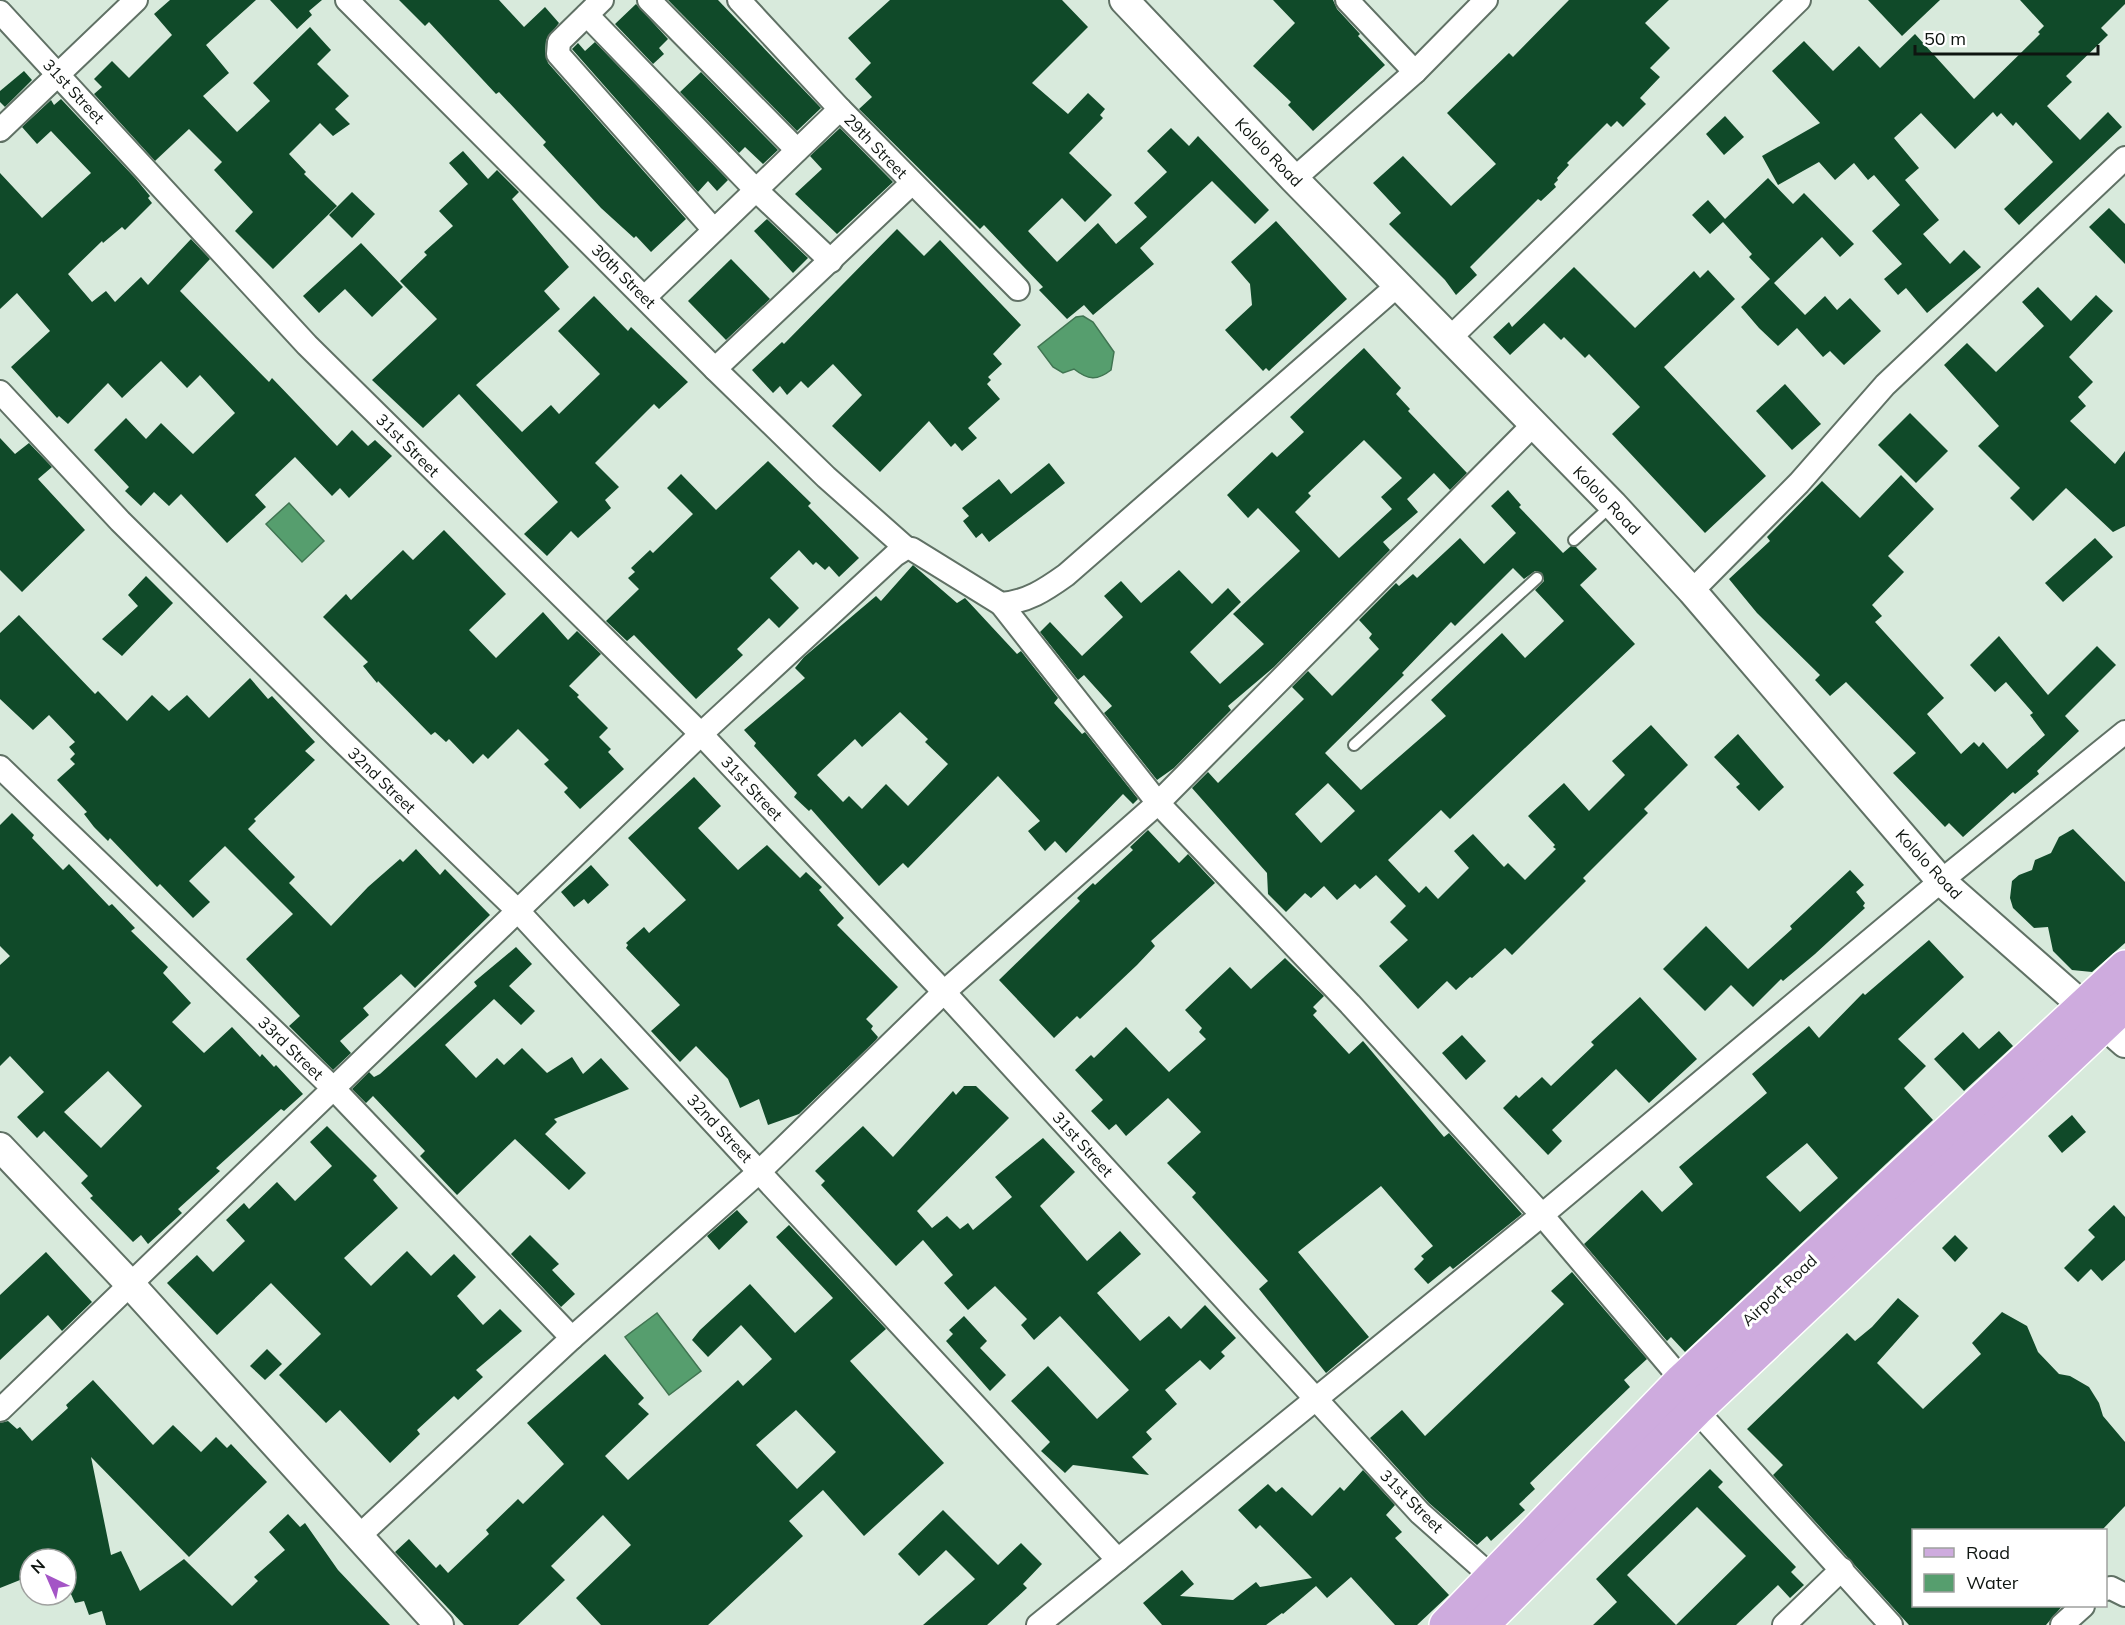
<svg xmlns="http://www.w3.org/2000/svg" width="2125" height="1625" font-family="Mulish,sans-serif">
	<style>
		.water { fill: #569e6e; stroke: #407552; stroke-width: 1.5 }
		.building { fill: #104a29; fill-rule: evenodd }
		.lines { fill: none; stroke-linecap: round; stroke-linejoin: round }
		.service-casing { stroke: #607165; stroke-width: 14 }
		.minor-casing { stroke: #607165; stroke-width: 26 }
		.tertiary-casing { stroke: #607165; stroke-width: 32 }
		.primary-casing { stroke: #fff; stroke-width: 36 }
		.service { stroke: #fff; stroke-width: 10 }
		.minor { stroke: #fff; stroke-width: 22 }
		.tertiary { stroke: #fff; stroke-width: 28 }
		.primary { stroke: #ceabde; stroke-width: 33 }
		.labels { text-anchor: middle; stroke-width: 6; stroke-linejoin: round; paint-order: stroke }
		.street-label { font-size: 16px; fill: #0e1510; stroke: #fff }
	</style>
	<rect width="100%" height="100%" fill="#d8eadc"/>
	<g class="water">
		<path d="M1083,316l10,6 21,30 -3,18c-14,11 -23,10 -37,-1l-11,4 -10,-6 -15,-20 38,-30z"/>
		<path d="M289,503l35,38 -22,21 -36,-38z"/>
		<path d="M657,1313l44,58 -32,24 -44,-58z"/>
	</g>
	<g class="building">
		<path d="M170,0h86l-50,45 23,28 -26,23 34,36 33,-31 -17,-18 57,-56 21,23 -14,14 32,32 -14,13 15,15 -17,12 -13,-13 -31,31 17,18 -2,2 33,32 -64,63 -38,-38 18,-19 -39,-42 8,-8 -33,-33 -34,32 -61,-67 8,-7 -8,-8 18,-18 17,17 43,-43 -18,-21z"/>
		<path d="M270,0h52l-13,11 3,4 -15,14z"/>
		<path d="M399,0h100l25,27 21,-20 14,16 -13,17 -1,13 3,10 138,156 -35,33 -15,-16 -2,2 -33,-30 -58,-63 3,-3 -47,-50 -3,2 -67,-72 -4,4z"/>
		<path d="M668,0h50l103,108 -24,23z"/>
		<path d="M890,0h172l26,27 -56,56 36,31 20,-21 17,16 -5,6 3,3 -34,35 43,42 -27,27 -23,-24 -34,33 29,31 41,-39 18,21 31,-27 -13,-14 33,-31 -20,-21 24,-23 18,18 9,-10 71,74 -14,14 -43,-43 -72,67 14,16 -61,51 -9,-10 -17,14 -28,-29 4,-3 -59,-62 -4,4 -121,-120 13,-12 -17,-18 16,-16 -23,-25z"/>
		<path d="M1273,0h60l4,9 23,25 -2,2 27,29 -72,66 -25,-26 3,-3 -38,-36 42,-43z"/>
		<path d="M1569,0h100l-24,23 25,25 -20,20 10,9 -20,21 6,6 -23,23 -6,-6 -6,6 -4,-4 -40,40 2,2 -12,13 1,2 -4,4 2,3 -15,14 -3,-2 -68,68 7,8 -21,20 -11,-15 -56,-56 12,-11 -28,-30 30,-27 48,50 45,-42 -49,-51 62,-60 4,4z"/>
		<path d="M1868,0h72l-38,36z"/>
		<path d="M2020,0h105v4l-24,24 7,7 -42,41 6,6 -25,24 33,34 28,-28 14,15 -103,98 -15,-16 49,-47 -37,-40 -3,4 -12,-13 -4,4 -4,-5 -38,37 -34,-36 -27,25 25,30 -14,12 34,40 -16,14 27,30 14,-14 17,17 -54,46 -21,-25 -8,7 -14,-16 18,-15 -30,-33 28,-26 -26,-30 -6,5 -14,-17 -19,17 -16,-18 -41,23 -16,-29 58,-33 -48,-52 32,-30 29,30 26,-25 21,22 35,-34 59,65 66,-65 -2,-2 6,-6z"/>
		<path d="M636,4l32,35 -9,9 5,6 -11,10 -38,-40z"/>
		<path d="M595,42l133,138 -11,11 -9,-10 -10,11 -126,-143 6,-6 7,8z"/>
		<path d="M24,71l8,9 -27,27 -5,-5v-11z"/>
		<path d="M701,72l77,78 -15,14 -18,-17 -6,6 -59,-61z"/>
		<path d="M61,99l75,80 14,17 -2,2 4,5 -27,27 -3,-3 -19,16 -1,-2 -34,33 24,28 14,-11 9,11 26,-25 7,8 43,-46 19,20 -30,32 89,91 3,-4 65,68 15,-16 16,16 7,-6 17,16 -43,42 -9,-10 -8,8 -37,-39 -40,38 11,12 -39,36 -46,-49 -12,12 -15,-14 -13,14 -16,-15 4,-4 -35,-37 32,-32 20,21 15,-16 32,31 42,-41 -35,-38 -13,13 -26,-27 -39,37 -14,-15 -40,41 -9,-8 -2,2 -46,-51 39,-36 -33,-38 -17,16v-136l42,45 49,-45 -40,-42 -14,13 -15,-17 29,-27 3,5z"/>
		<path d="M1725,116l19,21 -20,18 -18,-21z"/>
		<path d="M840,128l53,54 -56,52 -42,-40 27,-25 -12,-13z"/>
		<path d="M463,151l25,28 9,-9 22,22 -7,7 57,68 -25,24 16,18 -84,76 46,47 29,-27 8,9 41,-40 -42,-43 36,-35 34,35 3,-4 57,55 -29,27 -5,-5 -59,59 24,24 -14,13 6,8 -33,30 -7,-7 -24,25 -23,-22 34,-32 -99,-108 -36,34 -51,-48 65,-61 -37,-38 27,-26 -3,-3 29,-26 -14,-15 29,-27 -19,-21z"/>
		<path d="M1768,178l25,26 11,-11 50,51 -14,13 -18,-20 -48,46 31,32 20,-19 12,14 13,-12 31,33 -37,34 -14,-14 -7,6 -26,-29 -19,18 -19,-18 -18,-21 29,-28 -21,-22 3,-3 -29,-32 -13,12 -18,-19 16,-15 17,19z"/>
		<path d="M352,192l23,22 -23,24 -23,-23z"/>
		<path d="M2109,208l16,16v40l-36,-37z"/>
		<path d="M767,219l41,39 -15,15 -39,-42z"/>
		<path d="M1276,221l71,78 -78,72 -3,-3 -3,3 -38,-41 27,-25 -2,-21 -19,-22z"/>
		<path d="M897,229l27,27 16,-16 81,85 -28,29 9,10 -14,13 3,3 -4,4 13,15 -32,29 9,10 -15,13 -7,-8 -4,4 -22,-26 -49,51 -48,-46 30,-31 -29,-31 -25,24 -7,-7 -14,14 -7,-9 -7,7 -21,-23 30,-28 2,2z"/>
		<path d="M361,243l42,44 -31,30 -27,-28 -26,24 -16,-17z"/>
		<path d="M731,259l39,40 -44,41 -38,-39z"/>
		<path d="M1574,267l61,61 59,-57 6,7 8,-8 27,29 -71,68 102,109 -61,57 -93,-99 28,-27 -51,-53 -4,4 -21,-21 -3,3 -17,-17 -34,32 -17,-18 16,-15 3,5z"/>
		<path d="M2038,287l33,34 25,-26 17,16 -44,46 24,25 -15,15 8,9 -16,15 45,43 10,-13v75l-12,6 -47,-44 -33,33 -23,-23 10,-10 -42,-42 21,-20 -55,-61 23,-22 29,29 48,-46 -22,-24z"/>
		<path d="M1364,348l37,40 -5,6 14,15 -2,2 59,62 -17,17 -16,-17 -27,26 11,13 -35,30 7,8 -116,117 -46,39 3,4 -57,58 -17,12 -53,-67 8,-7 -28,-31 -6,5 -38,-48 10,-10 32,34 41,-39 -19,-21 17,-15 20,22 38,-33 33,34 16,-16 13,14 -51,50 30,32 44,-40 -31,-30 67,-63 -42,-43 -10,10 -21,-23 45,-43 5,5 27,-25 -14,-15zM1364,440l38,38 -21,19 11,12 -53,49 -44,-46 16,-16 -3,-3z"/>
		<path d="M1785,384l36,40 -29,26 -36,-39z"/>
		<path d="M1910,413l38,38 -32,32 -38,-38z"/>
		<path d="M0,438l15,16 14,-11 23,24 -14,12 47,51 -63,62 -22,-22z"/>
		<path d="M768,461l43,42 -3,3 51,52 -20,19 -10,-11 -4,4 -9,-8 -3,3 -14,-15 -29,28 29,30 -20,20 -10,-10 -32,31 6,6 -47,44 -62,-64 -7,6 -21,-20 33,-32 -11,-11 7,-6 -4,-4 19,-18 3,3 40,-39 -26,-26 14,-14 35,36z"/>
		<path d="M1049,463l16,20 -76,59 -7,-9 -6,5 -13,-17 6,-5 -7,-8 37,-29 12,15z"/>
		<path d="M1901,475l33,34 -46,47 16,16 -32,33 10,11 -7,6 69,76 -17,16 34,40 13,-12 5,5 4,-5 24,27 38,-34 -15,-20 3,-2 -27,-31 -11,10 -25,-27 29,-29 49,59 49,-49 19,19 -51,51 14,15 -42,40 2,3 -24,20 -2,-2 -50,45 -14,-14 -4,4 -52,-54 23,-20 -70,-71 -16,14 -15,-16 5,-5 -63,-62 -28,-34 41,-38 -3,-4 55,-56 38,37z"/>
		<path d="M1508,490l13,15 -2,2 44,46 8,-7 5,1 21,22 -17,16 55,59 -185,175 -9,-9 -53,50 31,33 7,-7 12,13 31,-31 -15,-17 19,-17 31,33 4,-4 17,17 31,-31 -3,-2 2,-2 -27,-29 36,-33 25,28 36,-36 -13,-14 39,-36 37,40 -44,44 4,4 -65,65 3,3 -74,74 -7,-7 -33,30 -2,-1 -14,13 -9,-9 -29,28 -39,-43 29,-26 -18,-18 16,-16 -30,-31 -16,14 -5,-5 -18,16 -13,-14 -13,12 -6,-5 -19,19 -18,-18 -1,-21 -75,-85 16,-16 10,11 86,-84 -12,-12 16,-16 24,25 47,-47 -10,-11 3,-4 -13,-14 37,-37 3,3 14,-12 4,4 43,-40 24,26 32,-31 -25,-27zM1513,568l11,11 11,-8 7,2 2,8 -9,9 29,31 -39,37 -23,-25 -71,67 15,16 -85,74 -36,-37 79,-78 -2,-2 49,-51 4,4zM1328,783l27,28 -34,32 -26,-29z"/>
		<path d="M444,530l62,64 -37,36 27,28 47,-46 25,28 9,-9 24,23 -32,32 10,9 -2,2 31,31 -9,9 12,12 -3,3 16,17 -44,40 -16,-17 4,-4 -24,-24 5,-4 -31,-31 -30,30 -5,-5 -10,10 -24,-25 -3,3 -11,-10 -4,3 -53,-54 -1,2 -14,-17 5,-4 -45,-45 23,-23 5,6 52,-50 10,10z"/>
		<path d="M2095,538l18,19 -50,45 -18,-19z"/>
		<path d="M913,565l44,38 8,-5 52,56 4,-3 37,47 -4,5 28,31 3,-2 53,67 -5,5 -10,-10 -57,59 -11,-12 -10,10 -17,-20 12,-10 -42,-45 -90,92 -5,-5 -24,23 -68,-77 -2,2 -15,-14 3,-4 -43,-47 2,-3 -12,-13 61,-52 -10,-10 9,-11 72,-61 5,5zM900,712l28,27 -3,3 23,22 -40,42 -22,-22 -24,25 -13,-13 -6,6 -26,-27 38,-36 7,8z"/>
		<path d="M146,576l27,27 -51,53 -20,-17 36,-33 -10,-11z"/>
		<path d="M19,615l76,79 3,-3 29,30 25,-26 17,16 18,-16 22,23 41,-40 18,21 4,-3 43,46 -10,9 10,9 -61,59 2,2 -8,8 47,48 -6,6 42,43 37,-39 32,-28 3,3 13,-13 24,26 5,-6 45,46 -75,73 -14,-14 -38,34 6,7 -29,26 11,12 -18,17 -44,-44 11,-10 -54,-57 47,-45 -68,-68 -36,35 21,21 -17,16 -33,-34 -3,3 -47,-49 -2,3 -14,-14 -10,-13 3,-2 -30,-32 18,-16 -5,-5 5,-5 -6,-7 6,-5 -26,-27 -16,15 -33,-31v-66z"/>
		<path d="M1738,734l46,53 -25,24 -23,-24 4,-3 -26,-27z"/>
		<path d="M694,777l27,29 -23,22 40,42 29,-25 33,33 6,-6 16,15 -3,3 25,28 -7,7 61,62 -32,32 7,7 -2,3 7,8 -2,3 -77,74 -31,11 -9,-26 -19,9 -12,-29 -32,-33 -16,16 -29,-31 29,-26 -54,-57 2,-3 -2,-2 18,-16 5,6 37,-33 -58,-62z"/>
		<path d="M12,813l22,22 -2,3 31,32 6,-6 40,42 3,-2 23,24 -4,3 37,36 -5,6 28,30 -19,19 32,31 28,-26 28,30 2,-3 12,13 2,-2 27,29 -19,17 -3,-2 -65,59 4,3 -42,38 4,4 -34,31 -7,-9 -8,7 -43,-44 3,-2 -12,-13 7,-7 -44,-45 -7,7 -20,-21 27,-25 -34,-36 -10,10v-101l10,-9 -10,-10v-121zM108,1071l34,35 -41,42 -37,-36z"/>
		<path d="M2073,829l52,53v61l-33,29 -20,-2 -19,-19 -5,-24 -14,1 -21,-20 -3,-10 2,-17 7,-6 13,-5 3,-10 16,-7 8,-16z"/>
		<path d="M1148,830l31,33 9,-9 27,29 -64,58 4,5 -18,19 -57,54 -3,-3 -23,22 -55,-58 81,-79 -3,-3 16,-15 2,2 38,-35 -3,-3z"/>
		<path d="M591,865l18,20 -21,19 -4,-5 -10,8 -13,-15z"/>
		<path d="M1850,870l14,15 -8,7 9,11 -2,3 2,2 -50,46 -32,27 -2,-2 -28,28 -22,-22 -26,26 -42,-42 43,-43 42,43 44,-40 -2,-3z"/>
		<path d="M1929,940l35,37 -66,62 28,27 -22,22 29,32 -248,232 -14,-15 -4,4 -83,-97 58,-54 20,22 31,-28 -14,-17 88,-74 -15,-19 57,-48 10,12 44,-45 2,2zM1807,1143l31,35 -38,34 -34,-35z"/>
		<path d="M516,947l16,17 -23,22 26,25 -14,14 -27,-26 -49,46 31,33 21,-20 7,7 18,-17 25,25 25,-16 11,17 18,-16 28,31 -75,30 3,3 -12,12 41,39 -17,17 -54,-51 -58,56 -37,-39 5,-5 -52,-55 -7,7 -14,-14 17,-17 5,5 6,-3 97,-88 -3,-4z"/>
		<path d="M1285,958l39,38 -11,11 4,4 -4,4 36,39 14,-13 81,96 5,-4 73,81 -69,55 -3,-3 -22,18 -14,-15 10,-10 -3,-3 12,-10 -52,-60 -83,66 71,85 -43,36 -67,-84 9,-8 -76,-84 4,-4 -29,-30 34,-31 -33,-34 -42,38 -10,-12 -7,6 -18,-19 12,-11 -28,-30 16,-15 3,3 32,-31 43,45 37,-33 -7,-7 3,-4 -17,-18 45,-43 21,22z"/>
		<path d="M1640,997l57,62 -48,44 -33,-34 -64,61 10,11 -14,14 -45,-47 13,-13 3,3 23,-21 9,9 43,-41 -3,-3z"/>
		<path d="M1999,1031l14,15 -49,45 -30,-32 29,-27 16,17z"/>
		<path d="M1462,1035l24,26 -20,19 -24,-27z"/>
		<path d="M964,1086h12l33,32 -92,93 15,17 15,-12 13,13 8,-6 5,7 39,-33 -17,-20 48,-39 32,34 -35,34 47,55 33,-30 21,23 -44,39 43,48 29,-25 12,13 24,-24 31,33 -15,14 4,4 -15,14 -10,-10 -35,30 12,14 -31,28 6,7 -20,18 17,18 -76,-10 -8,8 -24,-22 9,-9 -39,-41 37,-35 49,53 32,-29 -69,-74 -26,24 -13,-15 6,-6 -32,-33 -27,24 -24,-27 9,-8 -30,-35 -27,26 -75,-81 4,-4 -10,-10 48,-45 30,31 60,-66 3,4z"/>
		<path d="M2072,1115l14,17 -24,21 -14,-17z"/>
		<path d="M327,1126l50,50 -4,4 25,28 -54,50 27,28 36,-35 24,25 23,-22 22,23 -19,19 26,29 17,-16 22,22 -46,39 7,7 -25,23 -4,-4 -37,34 3,4 -30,29 -50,-53 -14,13 -47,-48 42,-41 -50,-51 -54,52 -50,-52 30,-28 16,17 32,-31 -19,-21 18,-17 5,6 28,-27 18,19 37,-35 -22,-24z"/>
		<path d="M2114,1205l11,12v43l-23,21 -11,-12 -13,13 -14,-14 31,-31 -7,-7z"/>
		<path d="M737,1210l11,12 -29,28 -12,-14z"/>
		<path d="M789,1225l97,104 -36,32 94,102 -80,73 -41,-46 -34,31 14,15 -95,89h-107l-25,-27 55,-53 -28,-30 -52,51 14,14 -47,45h-54l-69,-73 14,-13 27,29 4,-4 8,9 41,-39 -3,-4 32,-31 5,5 41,-40 -37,-41 78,-69 39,44 -6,6 11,10 -44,42 23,24 110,-100 5,6 29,-27 -31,-34 -33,32 -16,-17 8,-10 50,-46 45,49 38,-35 -57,-61zM796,1410l40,42 -39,37 -41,-44z"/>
		<path d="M530,1235l29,29 -7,6 23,24 -14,13 -50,-53z"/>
		<path d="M1955,1235l13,13 -13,14 -13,-14z"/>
		<path d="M46,1252l46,50 -30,29 -14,-16 -48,45v-65z"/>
		<path d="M1572,1272l75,87 -23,21 6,7 -100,96 5,6 -16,15 6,6 -34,31 -4,-5 -10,9 -48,-42 -59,-65 32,-28 23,26 139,-132 -13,-13z"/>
		<path d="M1898,1298l21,18 -42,47 46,46 58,-55 -9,-11 30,-31 25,14 11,26 21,22 11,2 19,11 10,16 4,13 22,26v64l-23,24h-188v75h149l-17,20h-137l-136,-150 10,-10 -36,-36 100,-96 8,8 17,-14z"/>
		<path d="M964,1316l23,25 -7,7 26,27 -16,16 -44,-50 7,-7 -4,-4z"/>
		<path d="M267,1349l15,15 -17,16 -15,-14z"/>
		<path d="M93,1380l60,65 20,-20 28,27 15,-15 11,11 4,-4 36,38 -78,75 -98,-100 20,98 10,-4 19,40 44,-32 48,47 26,-25 -4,-4 31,-27 -16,-18 19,-18 12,13 5,-4 33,47 52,55h-284l-4,-14 -13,4 -5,-14 -9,2 -9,-20v-24h-36v17l-30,12v-165l8,-2 9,8 3,-2 12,14 36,-33 -2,-3z"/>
		<path d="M1710,1469l13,13 -5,5 78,80 -5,5 13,13 -14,13 -12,-13 -42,40h-143l24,-23 -21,-23zM1697,1507l49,49 -70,69 -49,-50z"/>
		<path d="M1363,1470l32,35 -9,10 16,17 -7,6 54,57 -32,30h-22l-44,-48 -24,21 -11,-12 -33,28 -1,-1 -16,12h-104l-19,-22 39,-33 12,14 -14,12 53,4 23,-18 4,5 52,-9 -52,-53 -4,4 -18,-19 30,-26 8,8 6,-5 30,29 28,-29 4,4z"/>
		<path d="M943,1510l55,55 23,-22 21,21 -19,20 4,4 -40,37h-64l52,-46 -29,-29 -27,26 -21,-22z"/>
	</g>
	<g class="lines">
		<defs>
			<g id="service">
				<path d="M1574,540l37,-34"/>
				<path d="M1354,745l183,-167"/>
			</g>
			<g id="minor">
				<path d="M347,0l368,369 111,108 80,71"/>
				<path d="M602,0l-43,42 -1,12 156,176"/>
				<path d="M649,0l148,150"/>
				<path d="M739,0l101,109 178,180"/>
				<path d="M1347,0l68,72"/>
				<path d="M0,12l307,333 394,389 243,258 476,521 71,63"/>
				<path d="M587,15l168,174 76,72"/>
				<path d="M0,130l136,-130"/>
				<path d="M1294,179l121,-107 71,-72"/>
				<path d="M645,297l195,-188"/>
				<path d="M1450,338l349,-338"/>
				<path d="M715,369l197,-186"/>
				<path d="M0,392l120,129 219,217 179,173 600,649"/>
				<path d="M1692,591l107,-108 86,-98 240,-227"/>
				<path d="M1001,604l157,199 192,201 192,211 140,165 14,30 195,215"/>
				<path d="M0,767l334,322 238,249"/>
				<path d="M0,1410l701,-676 194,-179 11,-7 6,1 89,55c26,-2 44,-14 65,-29l332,-290"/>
				<path d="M358,1537l214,-199 188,-167 184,-179 214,-189 376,-379"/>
				<path d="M2106,1589l5,-1 14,7"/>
				<path d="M1038,1625l504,-410 399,-334 184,-149"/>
				<path d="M1784,1625l58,-56"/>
				<path d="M2062,1625l21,-19"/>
			</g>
			<g id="tertiary">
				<path d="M1124,0l170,179 319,326 79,86 249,290 184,162"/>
				<path d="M0,1147l130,137 309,341"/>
			</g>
			<g id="primary">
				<path d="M1446,1625l236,-245 443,-413"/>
				<path d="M1482,1625l214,-215 429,-405"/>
			</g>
		</defs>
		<use href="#service" class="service-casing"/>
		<use href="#minor" class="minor-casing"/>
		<use href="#tertiary" class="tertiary-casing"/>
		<use href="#primary" class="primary-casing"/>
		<use href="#service" class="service"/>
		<use href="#minor" class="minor"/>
		<use href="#tertiary" class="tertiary"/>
		<use href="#primary" class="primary"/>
	</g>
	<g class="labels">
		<g class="street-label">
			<text transform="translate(74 91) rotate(47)" y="6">31st Street</text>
			<text transform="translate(876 146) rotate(46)" y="6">29th Street</text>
			<text transform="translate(1269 152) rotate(46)" y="6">Kololo Road</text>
			<text transform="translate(624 276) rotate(45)" y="6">30th Street</text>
			<text transform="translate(408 445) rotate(45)" y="6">31st Street</text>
			<text transform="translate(1607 500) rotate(46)" y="6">Kololo Road</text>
			<text transform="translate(382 780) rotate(44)" y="6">32nd Street</text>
			<text transform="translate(752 788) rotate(47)" y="6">31st Street</text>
			<text transform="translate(1929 864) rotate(47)" y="6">Kololo Road</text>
			<text transform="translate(291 1048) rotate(44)" y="6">33rd Street</text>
			<text transform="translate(720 1128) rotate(47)" y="6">32nd Street</text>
			<text transform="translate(1083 1144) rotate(48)" y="6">31st Street</text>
			<text transform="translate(1779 1290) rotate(-43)" y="6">Airport Road</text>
			<text transform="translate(1412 1501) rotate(45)" y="6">31st Street</text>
		</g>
	</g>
	<rect x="1912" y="1529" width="195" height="78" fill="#ffffff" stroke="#9fa19f" stroke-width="1.5"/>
	<rect x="1924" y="1548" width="30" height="9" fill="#ceabde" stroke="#9fa19f" stroke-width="1.5"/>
	<text x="1966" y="1559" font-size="18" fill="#0e1510">Road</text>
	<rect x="1924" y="1574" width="30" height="18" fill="#569e6e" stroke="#9fa19f" stroke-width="1.5"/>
	<text x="1966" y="1589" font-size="18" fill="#0e1510">Water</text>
	<g transform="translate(48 1577) rotate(316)"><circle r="28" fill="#ffffff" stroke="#9fa19f" stroke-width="1.5"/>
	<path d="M0-4.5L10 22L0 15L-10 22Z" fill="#a455c6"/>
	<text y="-9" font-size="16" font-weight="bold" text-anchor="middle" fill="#0e1510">N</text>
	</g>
	<path d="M1915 45v9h183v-9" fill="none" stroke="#0e1510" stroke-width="3"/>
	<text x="1924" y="45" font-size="18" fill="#0e1510" stroke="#ffffff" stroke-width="4.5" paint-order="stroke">50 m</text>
</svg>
